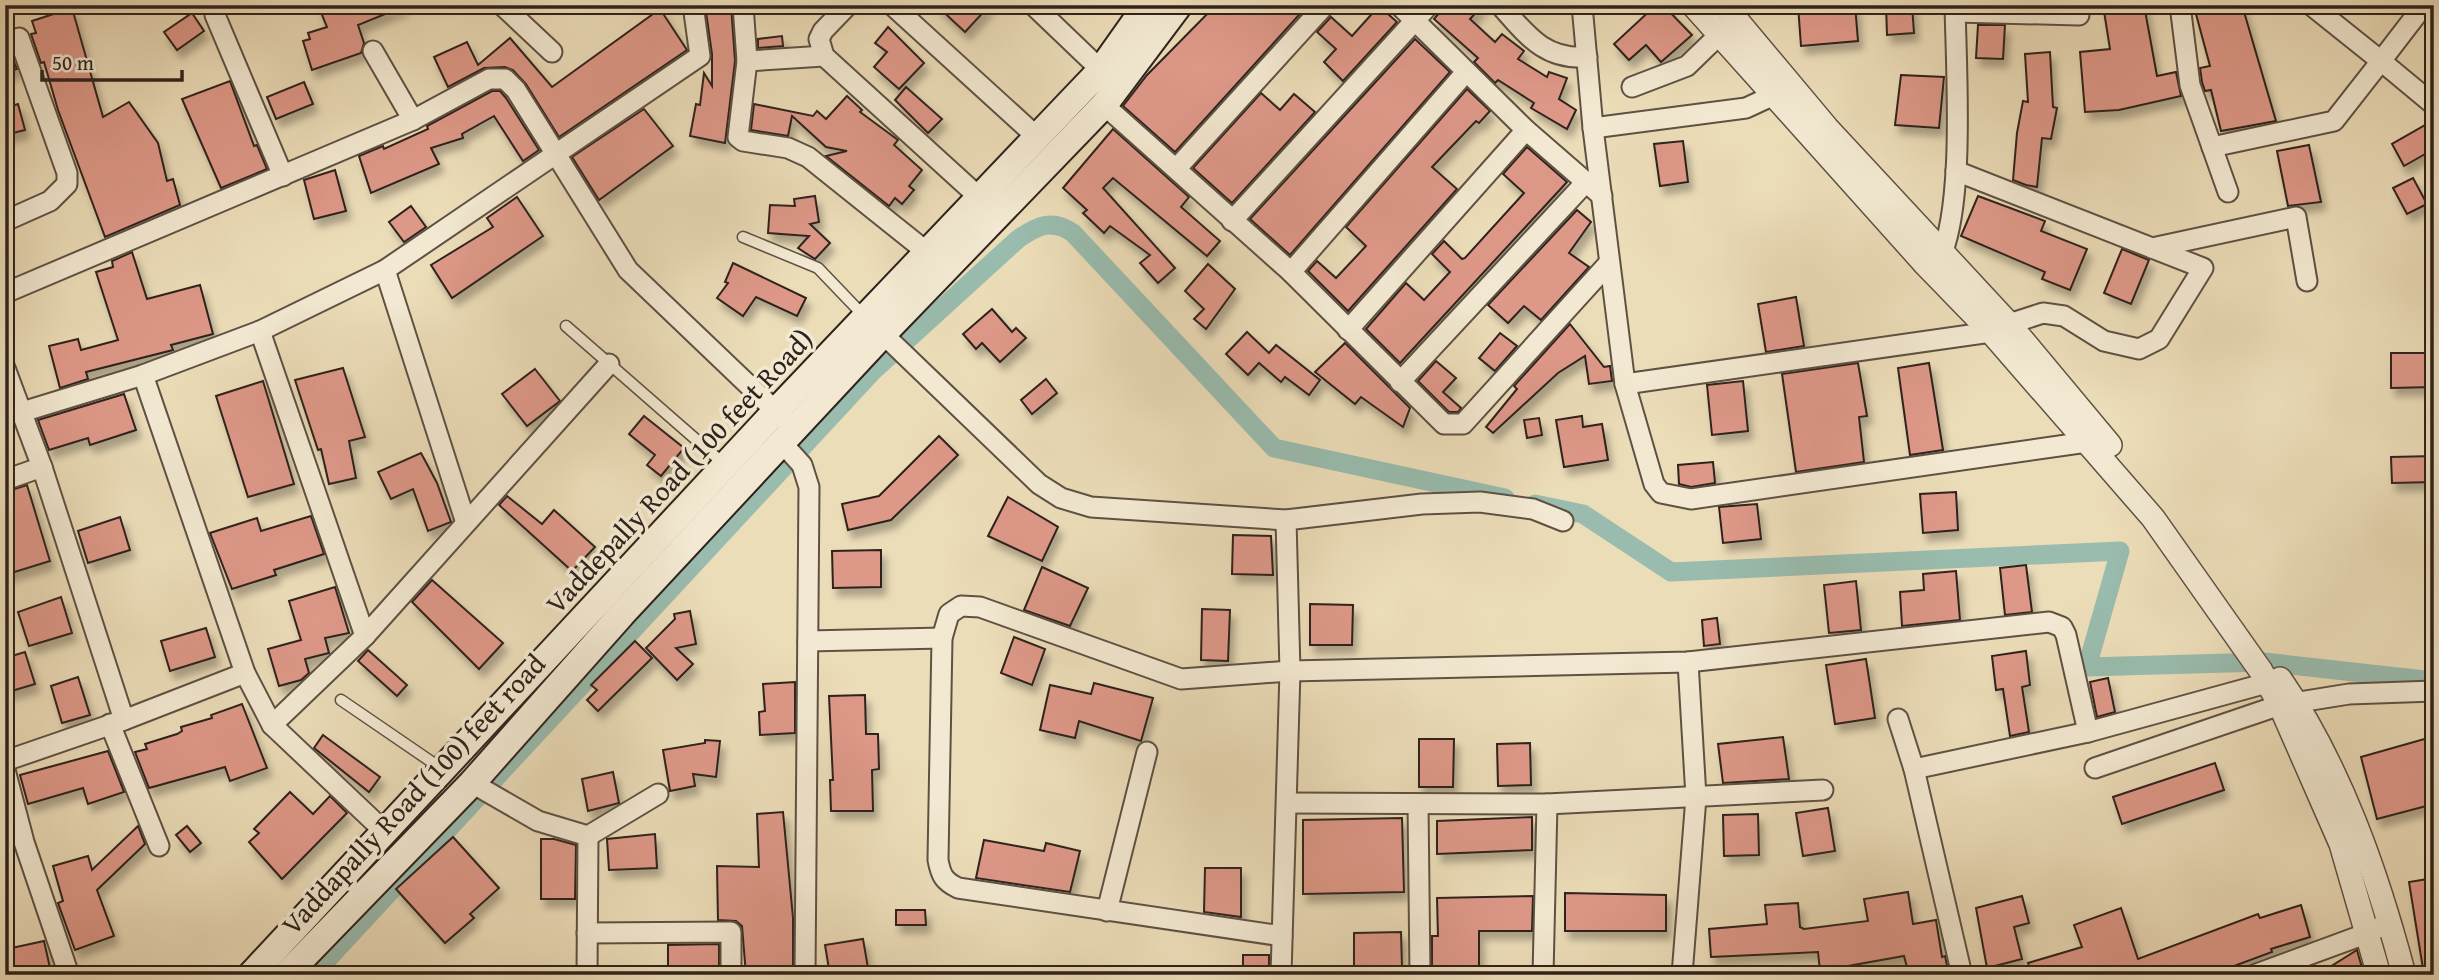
<svg xmlns="http://www.w3.org/2000/svg" width="2439" height="980" font-family="'Gentium Book Plus',serif">
	<style>
		.lines { fill: none; stroke-linecap: round; stroke-linejoin: round }
		.canal { stroke: #99bcae; stroke-width: 19 }
		.building { fill: #de9888; stroke: #2e221d; stroke-width: 2; filter: url(#shadow) }
		.service-casing { stroke: #5e5144; stroke-width: 13 }
		.minor-casing { stroke: #5e5144; stroke-width: 23 }
		.tertiary-casing { stroke: #5e5144; stroke-width: 26 }
		.secondary-casing { stroke: #2e221d; stroke-width: 30 }
		.service { stroke: #f3e9d2; stroke-width: 10 }
		.minor { stroke: #f3e9d2; stroke-width: 19 }
		.tertiary { stroke: #f3e9d2; stroke-width: 23 }
		.secondary { stroke: #f3e9d2; stroke-width: 26 }
		.labels { text-anchor: middle; stroke-width: 7; stroke-linejoin: round; paint-order: stroke }
		.street-label { font-size: 28px; fill: #2e221d; stroke: #f3e9d2 }
	</style>
	<defs>
		<filter id="shadow"><feDropShadow dx="4.5" dy="8" stdDeviation="3.5" flood-color="#0004"/></filter>
	</defs>
	<rect width="100%" height="100%" fill="#ecddb9"/>
	<filter id="stains"><feTurbulence type="fractalNoise" baseFrequency=".00286" numOctaves="4"/><feColorMatrix values="0 0 0 0 .2 0 0 0 0 .09 0 0 0 0 .02 0 0 0 .5 -.17"/></filter>
	<radialGradient id="worn" r=".72"><stop offset=".6" stop-color="#630" stop-opacity="0"/><stop offset="1" stop-color="#630" stop-opacity=".3"/></radialGradient>
	<g class="lines">
		<g class="canal">
			<path d="M1535,504l48,10 88,58 449,-21 -33,116 177,-5 170,19"/>
			<path d="M313,975l559,-603 146,-133c19,-13 34,-21 55,-6l201,215 231,50"/>
		</g>
	</g>
	<g class="building">
		<path d="M318,5h87v1l-47,19 6,18 -3,10 -49,17 -9,-29 7,-2 -2,-6 19,-6z"/>
		<path d="M705,5h26l4,56 -10,82 -35,-7 6,-32 4,1 4,-32 8,13v-32z"/>
		<path d="M936,5h54l-25,27z"/>
		<path d="M1216,5h92l-133,147 -52,-46 24,-31z"/>
		<path d="M1446,5h37l-13,14 25,23 7,-8 22,17 -6,8 29,18 2,-5 18,6 -8,21 17,11 -9,19 -36,-21 3,-5 -36,-23 -3,3 -21,-21 4,-4 -44,-39z"/>
		<path d="M1656,5h7l29,30 -31,27 -15,-17 -17,15 -15,-16z"/>
		<path d="M1798,5h57l3,36 -57,5z"/>
		<path d="M1886,5h26l2,28 -27,2z"/>
		<path d="M2103,5h41l13,71 19,-4 5,24 -62,14 -34,2 -5,-60 30,-3z"/>
		<path d="M2234,5h8l34,116 -55,10 -10,-41 -6,1 -3,-9 -2,-14 10,-2 -14,-52z"/>
		<path d="M1379,6l18,16 -54,59 -19,-19 12,-13 -19,-17 14,-15 21,19z"/>
		<path d="M72,8l31,109 26,-15 29,41 9,38 6,-2 7,26 -75,32 -47,-127 -14,-48 -3,1 -10,-29 5,-1 -4,-12z"/>
		<path d="M660,9l27,41 -128,87 -33,-53 -13,-14 -8,-3 -21,1 -36,19 -14,-30 33,-15 11,23 32,-27 42,49z"/>
		<path d="M192,13l12,18 -27,19 -13,-18z"/>
		<path d="M1978,25h27l-2,34 -27,-1z"/>
		<path d="M888,27l36,36 -25,26 -25,-22 13,-15 -12,-9z"/>
		<path d="M782,36l1,10 -25,2v-9z"/>
		<path d="M1415,39l35,33 -160,183 -40,-36z"/>
		<path d="M5,41l12,28 -12,4z"/>
		<path d="M2050,52l3,55 4,1 -6,31 -9,-1 -5,49 -11,-2 -13,-5 4,-47 6,-32 5,1 -3,-48z"/>
		<path d="M1901,75l43,2 -5,51 -44,-3z"/>
		<path d="M230,81l24,65 3,-1 10,24 -46,19 -39,-89z"/>
		<path d="M304,82l9,22 -37,15 -9,-22z"/>
		<path d="M906,87l36,32 -14,14 -33,-33z"/>
		<path d="M1467,89l23,22 -11,12 -3,-2 -44,46 25,22 -109,122 -40,-40 9,-10 19,17 30,-32 -20,-19z"/>
		<path d="M492,91h8l6,7 33,52 -16,11 -29,-45 -32,18 1,4 -32,10 8,16 -68,29 -12,-37 24,-10 1,3 44,-20 -1,-3z"/>
		<path d="M1261,93l19,17 14,-16 21,18 -83,91 -39,-35z"/>
		<path d="M847,96l15,14 -2,2 38,28 -4,5 28,25 -13,16 5,4 -12,14 -7,-6 -6,8 -63,-50 21,-5 -21,-4 -34,-31 -4,20 -37,-6 3,-26 59,12 4,-5 9,8z"/>
		<path d="M18,104l7,26 -20,5v-27z"/>
		<path d="M644,109l29,37 -74,54 -27,-43z"/>
		<path d="M2434,120v29l-30,17 -12,-22z"/>
		<path d="M1113,129l76,68 -8,10 39,34 -13,15 -94,-78 -10,10 72,80 -17,15 -18,-20 10,-8 -40,-29 -6,7 -21,-20 4,-3 -24,-22z"/>
		<path d="M1683,141l5,41 -28,4 -6,-42z"/>
		<path d="M2309,145l12,57 -33,4 -11,-55z"/>
		<path d="M1527,147l40,35 -167,181 -34,-34 40,-46 18,17 26,-28 -18,-18 12,-13 18,18 3,-1 59,-65 -21,-19z"/>
		<path d="M335,170l11,41 -32,8 -10,-39z"/>
		<path d="M2413,178l14,26 -20,10 -14,-26z"/>
		<path d="M815,196l4,26 -9,2 20,19 -15,16 -17,-11 11,-12 -41,-3 2,-28 25,1 -1,-7z"/>
		<path d="M1978,196l67,25 -4,10 46,18 -17,41 -28,-11 3,-7 -84,-36z"/>
		<path d="M517,197l26,39 -91,62 -21,-33 62,-38 -6,-9z"/>
		<path d="M411,206l15,21 -22,15 -15,-20z"/>
		<path d="M1577,210l14,12 -22,31 20,14 -48,53 -17,-14 -16,17 -20,-18z"/>
		<path d="M2122,249l27,11 -18,44 -27,-11z"/>
		<path d="M132,252l15,47 53,-14 13,49 -42,11 2,5 -87,22 2,7 -28,9 -11,-42 29,-7 3,11 37,-10 -22,-68 17,-5 -1,-6z"/>
		<path d="M733,263l73,35 -9,18 -41,-19 -13,19 -26,-18 11,-15 -3,-1z"/>
		<path d="M1208,264l27,25 -29,40 -12,-10 10,-10 -19,-18z"/>
		<path d="M1796,297l8,49 -38,6 -8,-48z"/>
		<path d="M992,309l20,23 4,-4 10,10 -26,24 -18,-19 -6,6 -13,-15z"/>
		<path d="M1570,324l34,43 6,-1 2,15 -23,3 -4,-28 -27,17 -65,60 -7,-6 31,-38 -3,-3z"/>
		<path d="M1247,332l22,21 7,-8 44,35 -11,15 -24,-18 -4,5 -22,-19 -11,12 -22,-21z"/>
		<path d="M1500,333l17,13 -22,25 -16,-13z"/>
		<path d="M1345,343l65,65 -7,19 -42,-30 -6,7 -40,-32z"/>
		<path d="M2391,353h43v34l-43,1z"/>
		<path d="M1436,361l20,17 -13,14 18,16 -3,4h-9l-31,-31z"/>
		<path d="M1858,363l9,53 -8,1 5,45 -68,10 -14,-98z"/>
		<path d="M1929,363l14,87 -33,5 -12,-87z"/>
		<path d="M343,368l22,69 -16,4 7,37 -27,6 -8,-35 -3,1 -23,-70z"/>
		<path d="M535,369l25,32 -33,25 -25,-32z"/>
		<path d="M1046,379l11,14 -25,21 -11,-14z"/>
		<path d="M263,381l31,103 -46,13 -32,-101z"/>
		<path d="M1743,381l5,50 -36,4 -5,-50z"/>
		<path d="M124,394l12,36 -46,15 -2,-7 -39,12 -11,-30z"/>
		<path d="M644,416l40,32 -23,28 -14,-11 8,-10 -26,-21z"/>
		<path d="M1582,416l1,11 19,-3 6,36 -44,7 -8,-47z"/>
		<path d="M1539,418l3,17 -15,3 -3,-18z"/>
		<path d="M939,436l19,19 -67,65 -43,10 -6,-26 37,-8z"/>
		<path d="M421,453l16,30 14,39 -23,9 -15,-42 -22,10 -13,-27z"/>
		<path d="M2434,456v26l-42,1 -1,-26z"/>
		<path d="M1713,462l2,21 -24,4 -12,-3 -1,-19z"/>
		<path d="M27,485l23,76 -42,13 -3,-9v-73z"/>
		<path d="M1956,492l2,38 -35,3 -3,-39z"/>
		<path d="M507,496l35,28 12,-14 41,37 -23,24 -73,-66z"/>
		<path d="M1008,497l50,30 -16,34 -54,-25z"/>
		<path d="M1757,504l4,35 -38,4 -4,-36z"/>
		<path d="M311,516l13,38 -50,16 2,5 -44,14 -22,-56 47,-15 4,13z"/>
		<path d="M120,517l10,33 -42,13 -10,-32z"/>
		<path d="M1233,535l38,1 2,39 -41,-1z"/>
		<path d="M881,550v37l-48,1 -1,-37z"/>
		<path d="M2026,565l6,47 -27,3 -5,-47z"/>
		<path d="M1042,567l46,21 -18,38 -46,-16z"/>
		<path d="M1956,571l4,49 -58,6 -2,-34 24,-2 -1,-16z"/>
		<path d="M432,580l71,63 -24,26 -67,-67z"/>
		<path d="M1856,581l5,49 -32,3 -5,-48z"/>
		<path d="M335,587l14,46 -24,5 4,15 -24,6 4,14 -8,7 -22,6 -11,-37 33,-9 -12,-39z"/>
		<path d="M61,597l11,36 -43,13 -11,-34z"/>
		<path d="M1310,604l43,1 -1,40h-42z"/>
		<path d="M1202,609l28,1 -2,51 -27,-1z"/>
		<path d="M690,611l6,33 -20,4 17,16 -16,16 -31,-32 29,-29 -1,-5z"/>
		<path d="M1717,618l3,26 -16,2 -2,-26z"/>
		<path d="M206,628l9,29 -45,14 -9,-30z"/>
		<path d="M1014,637l31,12 -13,36 -31,-12z"/>
		<path d="M635,641l17,17 -54,53 -11,-11 10,-10 -6,-5z"/>
		<path d="M368,650l39,35 -10,11 -39,-35z"/>
		<path d="M2026,651l4,34 -8,2 7,45 -19,4 -7,-47 -7,1 -4,-34z"/>
		<path d="M25,652l10,32 -30,9v-35z"/>
		<path d="M1866,659l9,59 -40,6 -9,-59z"/>
		<path d="M78,677l12,38 -28,8 -11,-37z"/>
		<path d="M2108,678l7,34 -18,5 -7,-35z"/>
		<path d="M795,682v51l-35,2 -1,-23 6,-1 -2,-27z"/>
		<path d="M1094,683l59,15 -12,43 -62,-20 -4,17 -35,-8 10,-45 41,9z"/>
		<path d="M865,695l1,39h12l1,35 -7,1 1,41h-42l-1,-31h3l-4,-84z"/>
		<path d="M242,704l25,64 -37,13 -5,-14 -76,21 -14,-36 12,-3 -2,-5 32,-10 5,-3 -1,-4 31,-9 -1,-3z"/>
		<path d="M323,735l57,42 -11,15 -55,-44z"/>
		<path d="M1783,737l6,42 -66,4 -5,-39z"/>
		<path d="M2428,738l6,24v42l-57,15 -16,-62z"/>
		<path d="M1419,739h35l-1,48h-34z"/>
		<path d="M705,740l15,1 -4,36 -23,-3 2,12 -25,5 -7,-41 42,-7z"/>
		<path d="M1530,743l1,42 -33,1 -1,-42z"/>
		<path d="M108,751l16,41 -36,12 -5,-16 -55,16 -8,-29z"/>
		<path d="M2215,763l9,27 -102,34 -9,-27z"/>
		<path d="M613,772l6,31 -31,8 -6,-32z"/>
		<path d="M290,792l23,22 17,-18 17,17 -65,66 -33,-37 10,-9 -5,-4z"/>
		<path d="M1828,808l7,43 -32,5 -7,-43z"/>
		<path d="M783,812l10,106v57h-47l-4,-49 -6,-5 -18,-1 -1,-54 42,1 -2,-53z"/>
		<path d="M1758,814l1,41 -35,1 -1,-41z"/>
		<path d="M1532,817v33l-95,4v-33z"/>
		<path d="M1402,818l2,74 -101,2v-74z"/>
		<path d="M138,826l7,18 -48,46 17,46 -39,14 -17,-47 5,-2 -10,-35 35,-10 4,14z"/>
		<path d="M187,826l14,17 -11,9 -14,-17z"/>
		<path d="M655,834l2,34 -48,2 -2,-31z"/>
		<path d="M453,837l46,51 -29,26 4,4 -29,25 -49,-54z"/>
		<path d="M541,839h13l22,6 -1,54h-34z"/>
		<path d="M984,840l60,11 2,-8 34,8 -10,41 -94,-14z"/>
		<path d="M1205,868h36v49l-37,-5z"/>
		<path d="M2434,878v97h-10l-15,-93z"/>
		<path d="M1908,892l5,32 23,-4 6,37 3,-1 4,19h-40l-5,-19 -84,15 -2,-19 -107,5 -2,-28 58,-5 -2,-19 33,-2 2,24 4,2 64,-8 -4,-22z"/>
		<path d="M1565,893l101,2v36h-101z"/>
		<path d="M1533,896l-1,35h-53v35l-47,1v-31h6l-1,-38z"/>
		<path d="M2022,896l7,27 -15,4 8,32 -35,9 -11,-60z"/>
		<path d="M2301,905l9,32 -39,12 1,3 -62,23h-178l-4,-12 54,-16 -8,-22 47,-17 17,51 120,-45 2,4z"/>
		<path d="M896,910h29l1,15h-30z"/>
		<path d="M1401,932l1,35 -48,1v-35z"/>
		<path d="M863,939l5,29 -38,7 -5,-30z"/>
		<path d="M44,941l6,27 -38,7 -5,-26z"/>
		<path d="M719,944v28h-51v-27z"/>
		<path d="M2357,950l7,25h-47z"/>
		<rect x="1243" y="955" width="26" height="20"/>
	</g>
	<g class="lines">
		<defs>
			<g id="service">
				<path d="M743,237l75,31 45,47"/>
				<path d="M566,326l158,138"/>
				<path d="M341,700l101,69"/>
			</g>
			<g id="minor">
				<path d="M502,5l50,47"/>
				<path d="M743,5l4,56 -9,76 5,4 45,7 20,9 120,96"/>
				<path d="M848,5l-25,26 -4,8 5,17 156,142"/>
				<path d="M892,5l145,132"/>
				<path d="M1033,5l68,65"/>
				<path d="M1399,5l127,125 76,66"/>
				<path d="M1500,5c27,30 44,55 87,52"/>
				<path d="M1582,5l11,123 32,256 29,100 7,9 30,6 396,-57"/>
				<path d="M2180,5l10,80 38,107"/>
				<path d="M2311,5l70,56 43,-56"/>
				<path d="M1955,12l124,3"/>
				<path d="M215,15l68,161"/>
				<path d="M373,51l40,69"/>
				<path d="M747,61l77,-5"/>
				<path d="M1632,87l55,-21 32,-31"/>
				<path d="M1104,105l187,167 153,152h19l146,-161"/>
				<path d="M1593,128l153,-20 28,-13"/>
				<path d="M2212,147l122,-26 47,-60 53,44"/>
				<path d="M1176,169l149,-164"/>
				<path d="M1956,171l247,97 -44,71 -20,10 -35,-8 -40,-25 -21,-3 -34,11"/>
				<path d="M5,221l45,-20 17,-17v-11l-48,-135"/>
				<path d="M1232,221l197,-216"/>
				<path d="M2152,248l144,-31 11,64"/>
				<path d="M1937,264c29,-50 19,-197 18,-259"/>
				<path d="M385,270l81,253"/>
				<path d="M1291,272l175,-200"/>
				<path d="M5,293l408,-173 76,-41h16l11,11 112,180 157,150"/>
				<path d="M1348,330l178,-200"/>
				<path d="M260,331l105,305"/>
				<path d="M883,334l156,150 22,14 30,9 195,13 136,-16 58,-2 53,7 30,12"/>
				<path d="M5,368l37,99 82,253"/>
				<path d="M143,375l102,298 27,52 112,106"/>
				<path d="M1400,382l186,-200"/>
				<path d="M1625,384l366,-52"/>
				<path d="M22,412l121,-37 117,-44 125,-61 315,-214 -7,-51"/>
				<path d="M783,444l19,21 7,22 -4,488"/>
				<path d="M5,480l37,-13"/>
				<path d="M808,641l134,-3"/>
				<path d="M1898,719l16,50 48,206"/>
				<path d="M110,724l49,122"/>
				<path d="M272,725l93,-89 244,-272"/>
				<path d="M5,761l119,-41 121,-47"/>
				<path d="M2095,768l185,-63 69,-11 85,-3"/>
				<path d="M1914,769l174,-37"/>
				<path d="M5,770l19,72 44,130"/>
				<path d="M472,783l66,38 50,15 70,-42"/>
				<path d="M1287,803l260,1 276,-14"/>
				<path d="M1418,804l2,171"/>
				<path d="M1107,911l40,-159"/>
				<path d="M587,933l144,-1v43"/>
				<path d="M1282,936l-324,-48c-14,-7 -17,-12 -20,-28l4,-222 7,-24 12,-8 19,1 201,72 109,-8 398,-9 361,-40 13,5 4,8 22,97 179,-49"/>
				<path d="M587,975l1,-139"/>
				<path d="M1281,975l9,-304 -4,-151"/>
				<path d="M1543,975l4,-171"/>
				<path d="M1682,975l14,-178 -8,-135"/>
				<path d="M2254,975l114,-42 22,-11"/>
			</g>
			<g id="tertiary">
				<path d="M1693,5l233,260 65,67 162,186 108,153 19,34 61,139 38,131"/>
				<path d="M1724,5l103,123 182,196 101,121"/>
				<path d="M2280,679c60,87 97,194 124,296"/>
			</g>
			<g id="secondary">
				<path d="M251,975l525,-564 325,-341 46,-65"/>
				<path d="M286,975l186,-192 150,-169 261,-280 221,-229 75,-100"/>
			</g>
		</defs>
		<use href="#service" class="service-casing"/>
		<use href="#minor" class="minor-casing"/>
		<use href="#tertiary" class="tertiary-casing"/>
		<use href="#secondary" class="secondary-casing"/>
		<use href="#service" class="service"/>
		<use href="#minor" class="minor"/>
		<use href="#tertiary" class="tertiary"/>
		<use href="#secondary" class="secondary"/>
	</g>
	<g class="labels">
		<g class="street-label">
			<text transform="translate(679 471) rotate(-47)" y="10">Vaddepally Road (100 feet Road)</text>
			<text transform="translate(413 794) rotate(-47)" y="10">Vaddapally Road (100) feet road</text>
		</g>
	</g>
	<rect width="2439" height="980" fill="none" stroke="#ecddb9" stroke-width="28"/>
	<rect x="7" y="7" width="2425" height="966" fill="none" stroke="#2e221d" stroke-width="3.5"/>
	<rect x="14" y="14" width="2411" height="952" fill="none" stroke="#2e221d" stroke-width="2"/>
	<path d="M42 70v10h140v-10" fill="none" stroke="#2e221d" stroke-width="3.5"/>
	<text x="52" y="70" font-size="21" fill="#2e221d" stroke="#f3e9d2" stroke-width="5" paint-order="stroke">50 m</text>
	<rect width="100%" height="100%" filter="url(#stains)"/>
	<rect width="100%" height="100%" fill="url(#worn)"/>
</svg>
